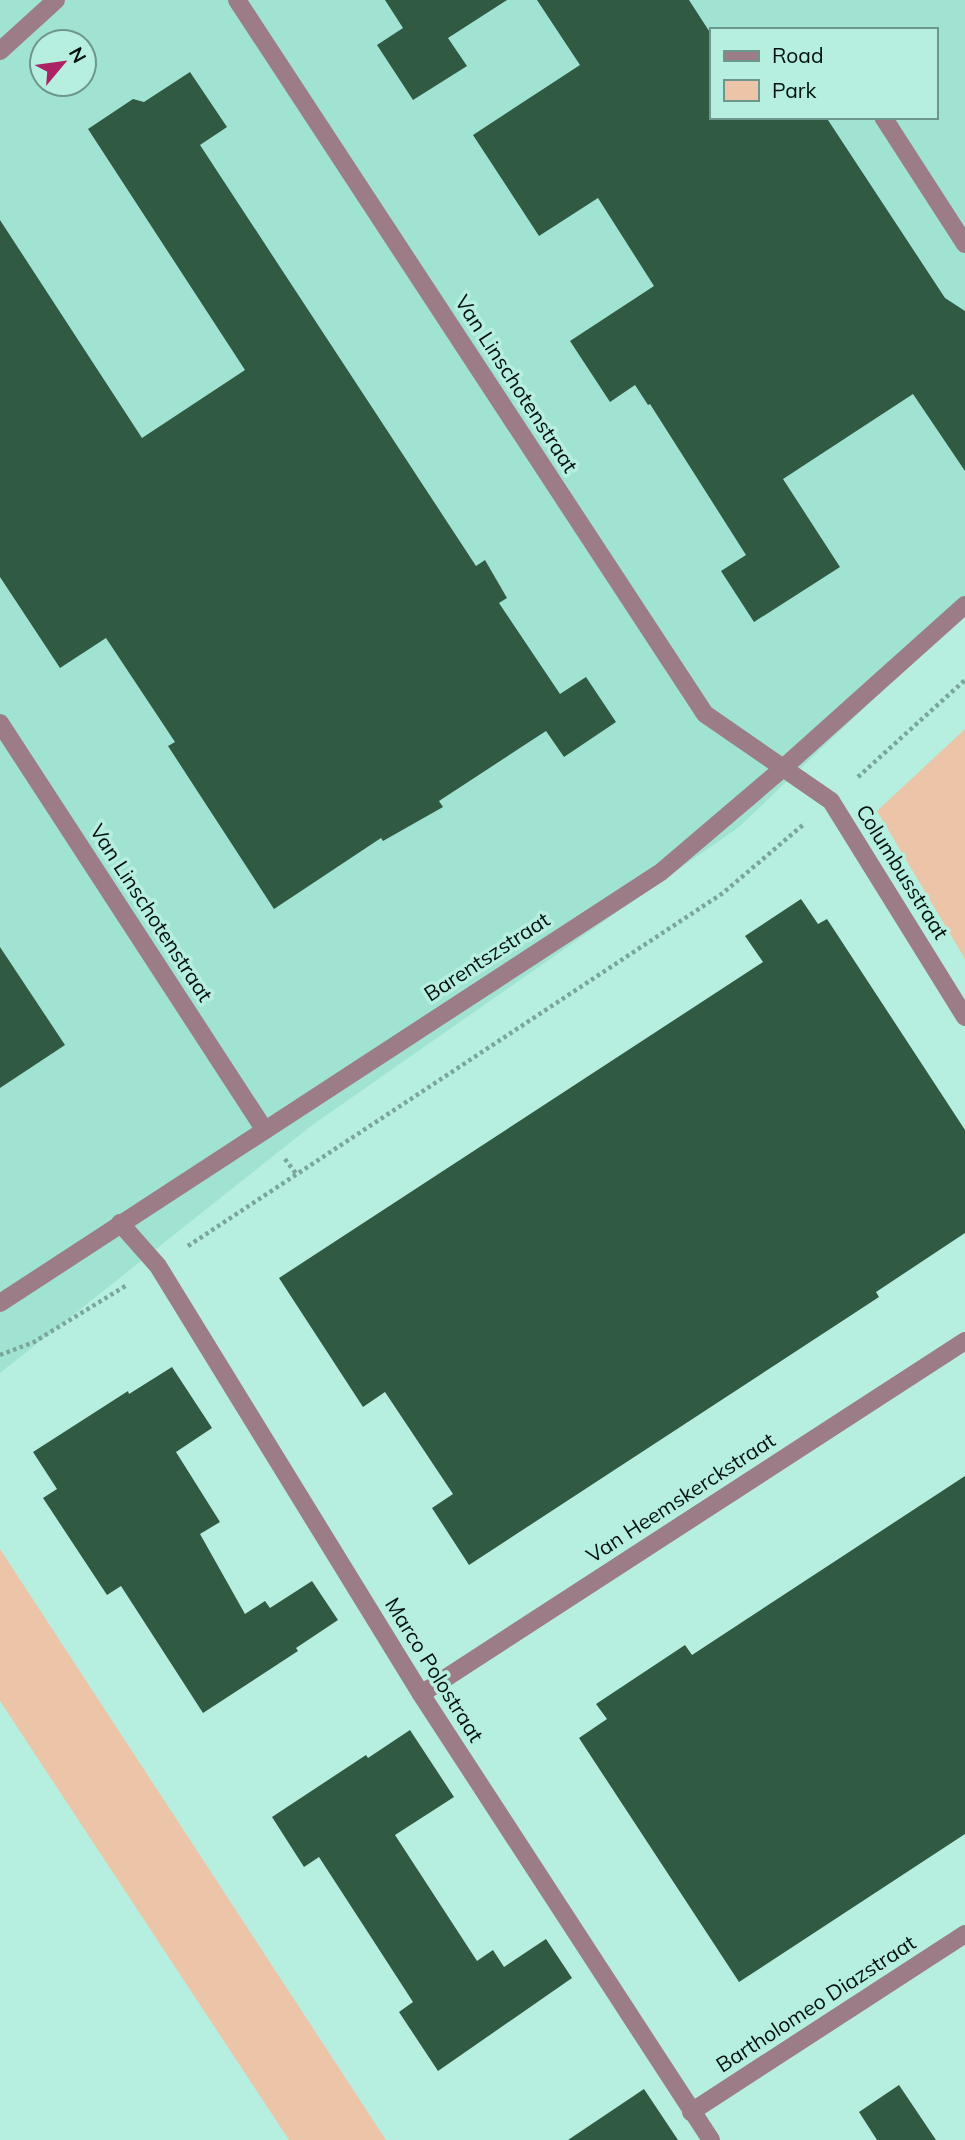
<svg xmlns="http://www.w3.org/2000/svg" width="965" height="2140" font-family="Mulish,sans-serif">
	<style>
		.built { fill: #a1e3d2; fill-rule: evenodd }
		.green { fill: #ecc4a8 }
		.building { fill: #315a43 }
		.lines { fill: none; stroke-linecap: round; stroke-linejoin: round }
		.path { stroke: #7aa59a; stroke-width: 4.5; stroke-dasharray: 3.5 3.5; stroke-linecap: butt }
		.minor { stroke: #9c7c87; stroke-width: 18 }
		.labels { text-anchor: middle; stroke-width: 7; stroke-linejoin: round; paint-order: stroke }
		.street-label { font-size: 21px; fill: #00110d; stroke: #b6efe0 }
	</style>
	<rect width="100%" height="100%" fill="#b6efe0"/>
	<path class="built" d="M0,0h965v612l-226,215 -428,299 -311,247zM711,30h224v87h-224zM42,42h42v42h-42z"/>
	<g class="green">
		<path d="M965,729v230l-88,-148z"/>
		<path d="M0,1549l386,591h-97l-289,-439z"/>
	</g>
	<g class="building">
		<path d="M385,0h122l-59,38 19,28 -54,34 -36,-55 26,-17z"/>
		<path d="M537,0h152l22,34v83h115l119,181 20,13v160l-52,-77 -130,85 57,88 -86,55 -33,-51 25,-16 -96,-151 -2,1 -13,-20 -25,17 -40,-61 84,-55 -56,-88 -59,38 -66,-101 107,-70z"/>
		<path d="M190,72l37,55 -27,18 276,421 9,-6 22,38 -8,5 61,91 26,-17 30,45 -52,35 -18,-26 -107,70 4,6 -60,34 -2,-3 -107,71 -106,-163 7,-4 -69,-104 -46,30 -60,-91v-357l142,218 103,-68 -157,-241 45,-30 11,3z"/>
		<path d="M801,899l17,25 9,-5 138,211v103l-89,59 3,5 -410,268 -37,-57 21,-14 -68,-102 -22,15 -84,-129 484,-316 -18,-26z"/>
		<path d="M0,947l65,98 -65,43z"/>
		<path d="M172,1367l40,61 -36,24 44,70 -20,12 45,80 20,-13 5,7 42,-27 26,39 -42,28 2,3 -95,62 -82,-127 -14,9 -64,-97 14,-9 -24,-37 95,-61 1,3z"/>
		<path d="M965,1476v358l-226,148 -160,-244 28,-19 -11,-15 89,-59 7,10z"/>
		<path d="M410,1730l44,67 -59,38 82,126 16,-11 11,17 42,-28 26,39 -134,93 -39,-59 14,-10 -44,-68 -50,-77 -15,10 -32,-50 94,-62 2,3z"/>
		<path d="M899,2085l37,55h-59l-18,-28z"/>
		<path d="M644,2089l34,51h-110z"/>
	</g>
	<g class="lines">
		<g class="path">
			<path d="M858,777l107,-97"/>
			<path d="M285,1159l12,16"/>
			<path d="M188,1246l535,-353 81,-69"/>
			<path d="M0,1355l34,-13 93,-57"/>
		</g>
		<g class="minor">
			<path d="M237,0l468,714 126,87 134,216"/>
			<path d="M0,51l56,-51"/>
			<path d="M883,117l82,127"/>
			<path d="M0,723l264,406"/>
			<path d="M120,1223l38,43 263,428 290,446"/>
			<path d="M0,1303l661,-431 121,-103 183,-164"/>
			<path d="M421,1694l544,-353"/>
			<path d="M691,2112l274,-178"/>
		</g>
	</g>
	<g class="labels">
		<g class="street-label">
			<text transform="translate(516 384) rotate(57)" y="7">Van Linschotenstraat</text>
			<text transform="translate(902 872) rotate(58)" y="7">Columbusstraat</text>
			<text transform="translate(151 913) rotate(57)" y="7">Van Linschotenstraat</text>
			<text transform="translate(487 957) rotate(-33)" y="7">Barentszstraat</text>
			<text transform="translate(681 1498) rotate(-33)" y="7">Van Heemskerckstraat</text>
			<text transform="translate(434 1670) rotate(58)" y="7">Marco Polostraat</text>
			<text transform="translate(816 2004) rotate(-33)" y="7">Bartholomeo Diazstraat</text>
		</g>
	</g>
	<rect x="710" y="28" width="228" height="91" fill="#b6efe0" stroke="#6d968c" stroke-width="2"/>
	<rect x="724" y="51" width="35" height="10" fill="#9c7c87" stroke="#6d968c" stroke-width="2"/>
	<text x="772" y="63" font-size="21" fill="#00110d">Road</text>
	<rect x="724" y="80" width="35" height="21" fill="#ecc4a8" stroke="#6d968c" stroke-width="2"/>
	<text x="772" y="98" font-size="21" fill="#00110d">Park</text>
	<g transform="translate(63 63) rotate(61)"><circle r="33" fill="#b6efe0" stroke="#6d968c" stroke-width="2"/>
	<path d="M0-5L12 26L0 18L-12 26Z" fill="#ac2264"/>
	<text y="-10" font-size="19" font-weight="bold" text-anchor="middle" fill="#00110d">N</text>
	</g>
</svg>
